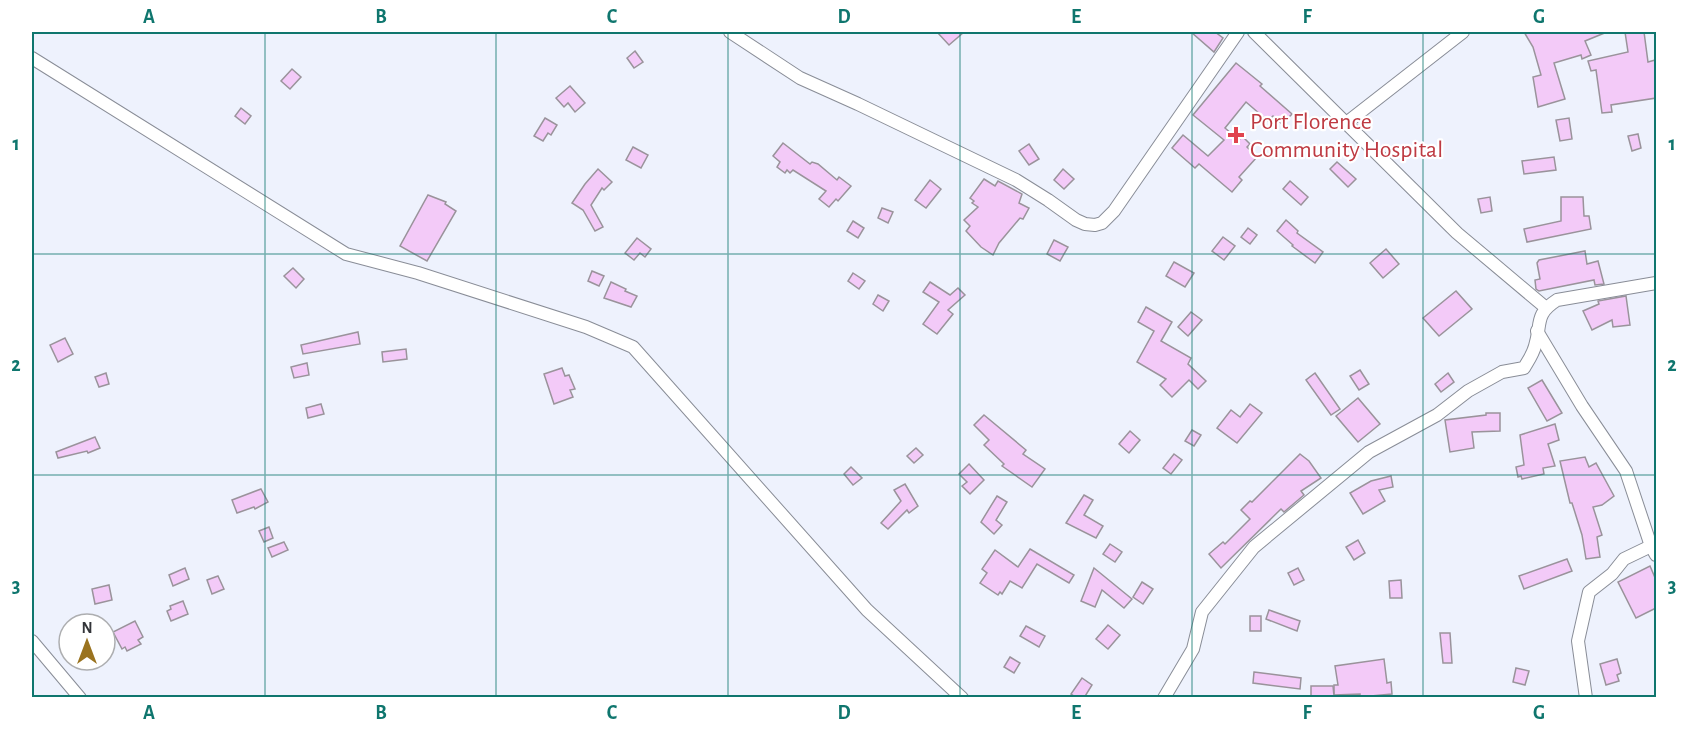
<svg xmlns="http://www.w3.org/2000/svg" width="1688" height="729" font-family="'Alegreya Sans',sans-serif">
	<style>
		.building { fill: #f3caf8; stroke: #9a939b; stroke-width: 1.5 }
		.lines { fill: none; stroke-linecap: round; stroke-linejoin: round }
		.street-casing { stroke: #898d97; stroke-width: 14 }
		.street { stroke: #fff; stroke-width: 12 }
		.grid { fill: none; stroke: #0f766e; stroke-width: 1.5; stroke-opacity: 0.55 }
		.health-dot { fill: #e0444e; stroke: #fff; stroke-width: 2 }
		.labels { text-anchor: middle; stroke-width: 4.5; stroke-linejoin: round; paint-order: stroke }
		.health-label { font-size: 24px; fill: #be3a42; stroke: #fff; text-anchor: start }
		.neatline { fill: none; stroke: #0f766e; stroke-width: 2 }
		.grid-label { font-size: 20px; text-anchor: middle; font-weight: bold; fill: #0f766e }
	</style>
	<rect width="100%" height="100%" fill="#eef2fd"/>
	<g class="building">
		<path d="M937,32h27l-15,13z"/>
		<path d="M1191,32h24l8,6 -9,14z"/>
		<path d="M1524,32h83l-22,9 6,14 -9,4 -1,-4 -27,8 11,36 -27,8 -5,-30 8,-2 -8,-28z"/>
		<path d="M1625,32h19l4,30 7,-2 1,38 -45,7 1,7 -10,1 -6,-43 -5,1 -3,-10 40,-9z"/>
		<path d="M635,51l8,11 -9,6 -7,-10z"/>
		<path d="M1236,63l26,21 -2,2 32,28 -10,10 -9,-8 -5,5 -22,-19 -21,26 14,12 3,-4 8,8 -3,3 10,10 -18,20 3,3 -10,12 -33,-28 -4,4 -23,-20 11,-13 25,21 16,-16 -31,-25z"/>
		<path d="M292,69l9,8 -11,12 -9,-8z"/>
		<path d="M570,86l15,17 -10,9 -7,-9 -4,4 -8,-9z"/>
		<path d="M241,108l10,8 -6,8 -10,-8z"/>
		<path d="M545,118l12,7 -6,10 -3,-2 -5,8 -9,-5z"/>
		<path d="M1569,118l3,21 -12,2 -4,-21z"/>
		<path d="M1638,134l3,14 -9,3 -4,-15z"/>
		<path d="M783,143l27,21 2,-2 6,2 19,16 2,-3 12,9 -13,15 -2,-2 -7,8 -10,-8 7,-8 -33,-21 -3,3 -3,-3 -2,3 -8,-6 3,-5 -7,-6z"/>
		<path d="M1029,144l10,15 -10,6 -10,-14z"/>
		<path d="M633,147l15,8 -7,13 -15,-8z"/>
		<path d="M1554,157l2,13 -32,4 -2,-13z"/>
		<path d="M1337,162l19,17 -8,8 -18,-18z"/>
		<path d="M598,169l14,13 -8,8 -2,-2 -11,17 12,22 -8,4 -12,-21 -11,-7 13,-19z"/>
		<path d="M1063,169l11,10 -10,10 -10,-9z"/>
		<path d="M984,179l11,7 3,-5 24,13 -3,9 10,5 -6,11 -3,-1 -21,25 -6,12 -12,-8 -15,-16 4,-5 -6,-6 14,-13 -6,-4 2,-2 -4,-3z"/>
		<path d="M930,180l11,9 -15,19 -11,-8z"/>
		<path d="M1290,181l18,16 -7,8 -18,-16z"/>
		<path d="M428,195l18,7 -1,2 11,7 -29,50 -27,-15z"/>
		<path d="M1490,197l2,14 -11,2 -3,-14z"/>
		<path d="M1561,197h22l1,19h5l2,13 -64,13 -3,-13 37,-8z"/>
		<path d="M882,208l11,4 -5,11 -10,-5z"/>
		<path d="M1286,220l12,11 -1,2 26,19 -8,11 -23,-17 1,-1 -16,-14z"/>
		<path d="M853,221l11,7 -6,10 -11,-7z"/>
		<path d="M1248,228l9,7 -7,9 -9,-7z"/>
		<path d="M1223,237l12,9 -11,14 -12,-9z"/>
		<path d="M637,238l14,11 -6,8 -5,-4 -6,7 -9,-7z"/>
		<path d="M1054,240l14,7 -8,14 -13,-7z"/>
		<path d="M1386,249l13,15 -16,14 -13,-15z"/>
		<path d="M1585,251l2,13 11,-3 6,23 -9,1 -1,-5 -55,11 -3,-2 -1,-9 5,-1 -3,-16 2,-3z"/>
		<path d="M1174,262l20,11 -9,14 -19,-11z"/>
		<path d="M293,268l11,11 -8,9 -12,-12z"/>
		<path d="M592,271l12,5 -5,10 -11,-5z"/>
		<path d="M853,273l12,8 -6,8 -11,-8z"/>
		<path d="M611,282l15,7 -1,2 12,5 -6,11 -27,-9z"/>
		<path d="M930,282l20,13 8,-7 7,7 -17,15 5,4 -16,20 -14,-10 16,-22 -16,-10z"/>
		<path d="M1456,291l16,18 -33,27 -16,-18z"/>
		<path d="M878,295l11,6 -6,10 -10,-7z"/>
		<path d="M1626,296l4,29 -17,2 -1,-7 -20,10 -9,-19 16,-7 -1,-3z"/>
		<path d="M1146,307l26,15 -11,19 30,17 -3,6 18,17 -8,8 -9,-9 -17,17 -12,-12 6,-6 -29,-17 17,-31 -16,-9z"/>
		<path d="M1191,312l11,8 -14,16 -10,-9z"/>
		<path d="M358,332l2,12 -57,10 -2,-9z"/>
		<path d="M65,338l8,16 -15,8 -8,-17z"/>
		<path d="M406,349l1,10 -24,3 -1,-10z"/>
		<path d="M307,363l2,12 -15,3 -3,-11z"/>
		<path d="M562,368l3,8 4,-1 6,14 -5,1 3,7 -19,7 -10,-30z"/>
		<path d="M1360,370l9,14 -10,6 -9,-14z"/>
		<path d="M106,373l3,11 -10,3 -4,-10z"/>
		<path d="M1315,373l25,36 -9,6 -25,-35z"/>
		<path d="M1448,373l6,9 -13,10 -6,-8z"/>
		<path d="M1542,380l20,33 -15,8 -19,-33z"/>
		<path d="M1358,398l22,26 -22,18 -22,-26z"/>
		<path d="M321,404l3,10 -16,4 -2,-10z"/>
		<path d="M1250,404l12,9 -25,30 -20,-15 14,-18 9,7z"/>
		<path d="M1486,413h14v18l-28,1 2,16 -24,4 -5,-32 41,-5z"/>
		<path d="M984,415l42,35 -3,4 22,15 -13,18 -30,-21 2,-2 -20,-19 5,-5 -15,-15z"/>
		<path d="M1555,424l4,16 -11,4 7,22 -12,2 1,6 -22,5 -1,-3 -3,1 -2,-10 8,-2 -4,-30z"/>
		<path d="M1192,430l9,5 -7,11 -9,-5z"/>
		<path d="M1130,431l10,9 -11,13 -10,-9z"/>
		<path d="M95,437l5,11 -12,5 -1,-2 -29,7 -2,-6z"/>
		<path d="M916,448l7,7 -9,8 -7,-7z"/>
		<path d="M1174,454l8,6 -11,14 -8,-6z"/>
		<path d="M1300,454l9,7 12,17 -20,13 3,4 -20,17 -3,-3 -60,59 -12,-14 14,-12 2,2 25,-25 -9,-9 9,-9 2,1z"/>
		<path d="M1585,457l4,10 7,-4 18,33 -12,9 -9,2 9,28 -5,2 3,20 -14,2 -4,-24 -10,-32h-2l-10,-42z"/>
		<path d="M969,464l15,16 -14,14 -8,-8 5,-4 -8,-8z"/>
		<path d="M851,467l11,11 -9,7 -9,-11z"/>
		<path d="M1391,476l2,11 -14,3 6,11 -22,13 -13,-21 21,-12z"/>
		<path d="M905,484l13,22 -9,7 -2,-3 -19,19 -7,-6 20,-22 -7,-11z"/>
		<path d="M261,489l7,13 -13,7 -1,-2 -17,6 -5,-13z"/>
		<path d="M1084,495l9,5 -9,15 19,11 -7,12 -30,-15z"/>
		<path d="M997,496l10,6 -11,18 6,5 -8,9 -13,-12z"/>
		<path d="M269,527l4,11 -9,4 -5,-11z"/>
		<path d="M1358,540l7,13 -11,7 -8,-13z"/>
		<path d="M284,542l4,8 -16,7 -4,-9z"/>
		<path d="M1110,544l12,8 -7,10 -12,-8z"/>
		<path d="M1030,549l44,26 -5,8 -32,-19 -15,24 -12,-7 -8,13 -2,-2 -2,3 -18,-12 7,-10 -5,-4 13,-19 23,17z"/>
		<path d="M1567,559l5,12 -48,18 -5,-13z"/>
		<path d="M1650,566l6,14v28l-20,10 -18,-36z"/>
		<path d="M185,568l4,11 -16,7 -4,-11z"/>
		<path d="M1094,568l38,31 -8,9 -22,-18 -7,17 -14,-6z"/>
		<path d="M1298,568l6,12 -10,5 -6,-12z"/>
		<path d="M218,576l6,13 -12,5 -5,-14z"/>
		<path d="M1401,580l1,18h-12l-1,-17z"/>
		<path d="M1142,582l11,7 -10,15 -10,-7z"/>
		<path d="M109,585l3,15 -17,4 -3,-15z"/>
		<path d="M183,601l5,13 -17,7 -4,-10 4,-2 -1,-3z"/>
		<path d="M1269,610l31,11 -3,10 -31,-12z"/>
		<rect x="1250" y="616" width="11" height="15"/>
		<path d="M135,621l8,16 -5,3 3,4 -14,7 -2,-4 -3,2 -9,-17z"/>
		<path d="M1108,625l12,10 -12,14 -12,-10z"/>
		<path d="M1026,626l19,10 -6,11 -19,-11z"/>
		<path d="M1440,633h10l2,30h-9z"/>
		<path d="M1010,657l10,6 -6,10 -10,-6z"/>
		<path d="M1384,659l3,24 4,-1 1,12 -32,3v-3l-26,1v-10h4l-3,-19z"/>
		<path d="M1617,659l4,14 -4,2 2,6 -13,4 -6,-21z"/>
		<path d="M1516,668l13,3 -4,14 -12,-3z"/>
		<path d="M1254,672l47,6 -1,11 -47,-6z"/>
		<path d="M1082,678l10,7 -8,13h-7l-6,-4z"/>
		<path d="M1311,686h22l1,10 -23,1z"/>
	</g>
	<g class="lines">
		<defs>
			<g id="street">
				<path d="M730,32l70,46 58,26 158,76 32,20 28,20 9,4 10,1 7,-2 12,-12 124,-179"/>
				<path d="M1254,32l203,201 88,74"/>
				<path d="M32,58l314,196 72,19 168,54 47,20 234,263 95,88"/>
				<path d="M1345,124l118,-92"/>
				<path d="M1537,331l45,75 44,65 25,75 5,9"/>
				<path d="M32,641l48,57"/>
				<path d="M1164,698l29,-49 9,-37 52,-65 115,-95 68,-37 31,-24 34,-19 22,-4c4,-7 9,-14 11,-22 7,-23 -1,-31 22,-46l99,-17"/>
				<path d="M1586,698l-8,-57 11,-49 23,-18 12,-15 27,-13"/>
			</g>
		</defs>
		<use href="#street" class="street-casing"/>
		<use href="#street" class="street"/>
	</g>
	<path class="grid" d="M265,32v666M496,32v666M728,32v666M960,32v666M1192,32v666M1423,32v666M32,254h1624M32,475h1624"/>
	<path class="health-dot" d="M1233 126h6v6h6v6h-6v6h-6v-6h-6v-6h6z"/>
	<g class="labels">
		<g class="health-label">
			<text x="1250" y="129">Port Florence<tspan x="1250" dy="28">Community Hospital</tspan></text>
		</g>
	</g>
	<rect width="1688" height="729" fill="none" stroke="#ffffff" stroke-width="66"/>
	<g transform="translate(87 642)"><circle r="28" fill="#ffffff" stroke="#adaeb0" stroke-width="1.5"/>
	<path d="M0-4.5L10 22L0 15L-10 22Z" fill="#9a731f"/>
	<text y="-9" font-size="16" font-weight="bold" text-anchor="middle" fill="#333539">N</text>
	</g>
	<rect x="33" y="33" width="1622" height="663" class="neatline"/>
	<g class="grid-label">
		<text x="149" y="23">A</text>
		<text x="381" y="23">B</text>
		<text x="612" y="23">C</text>
		<text x="844" y="23">D</text>
		<text x="1076" y="23">E</text>
		<text x="1307" y="23">F</text>
		<text x="1539" y="23">G</text>
		<text x="16" y="150">1</text>
		<text x="1672" y="150">1</text>
		<text x="16" y="371">2</text>
		<text x="1672" y="371">2</text>
		<text x="16" y="592">3</text>
		<text x="1672" y="592">3</text>
		<text x="149" y="719">A</text>
		<text x="381" y="719">B</text>
		<text x="612" y="719">C</text>
		<text x="844" y="719">D</text>
		<text x="1076" y="719">E</text>
		<text x="1307" y="719">F</text>
		<text x="1539" y="719">G</text>
	</g>
</svg>
